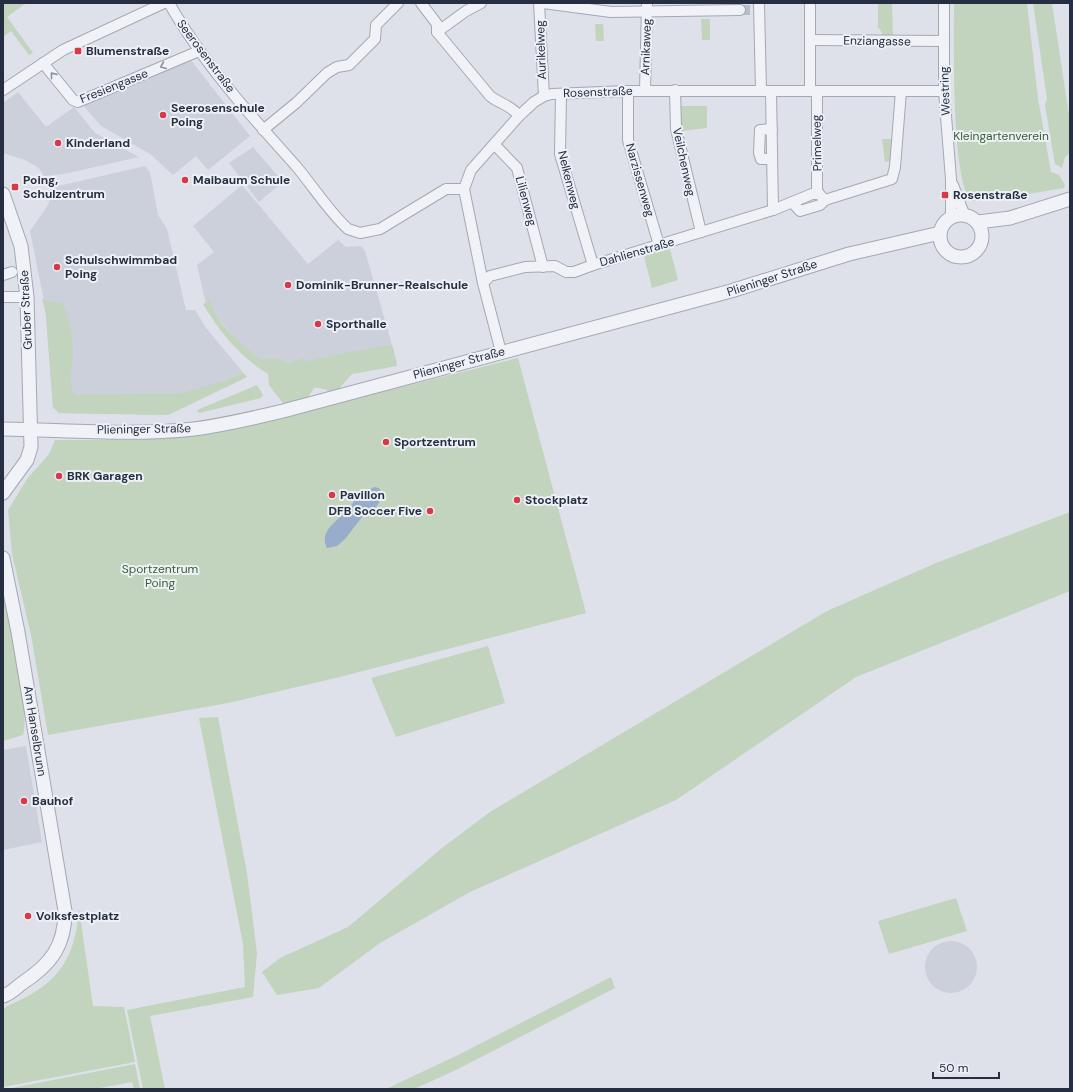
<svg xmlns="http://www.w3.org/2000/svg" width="1073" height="1092" font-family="'DM Sans',sans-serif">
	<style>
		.built { fill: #ccd0db }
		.green { fill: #c2d3be }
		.water { fill: #96adcc }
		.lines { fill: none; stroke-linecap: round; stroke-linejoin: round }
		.minor-tunnel { stroke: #b9bdc7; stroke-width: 10; stroke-dasharray: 10 5; stroke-linecap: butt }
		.minor-casing { stroke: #a3a8b3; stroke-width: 12 }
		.tertiary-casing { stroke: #a3a8b3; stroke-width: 15 }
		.minor { stroke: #f1f2f7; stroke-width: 10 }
		.tertiary { stroke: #f1f2f7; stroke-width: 13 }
		.oneway { stroke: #8c909c }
		.poi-dot { fill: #d83848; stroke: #edf1f6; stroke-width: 1.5 }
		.labels { text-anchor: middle; stroke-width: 4; stroke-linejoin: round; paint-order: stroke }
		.street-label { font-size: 12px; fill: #262e41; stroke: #edf1f6 }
		.poi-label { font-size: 12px; font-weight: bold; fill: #262e41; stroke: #edf1f6; text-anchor: start }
		.park-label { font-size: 12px; fill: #385d32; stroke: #edf1f6 }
	</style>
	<rect width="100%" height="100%" fill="#dee1e9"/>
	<g class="built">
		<path d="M190,59l60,77 -42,34 -12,-14 -23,19 -23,-21 -49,-28 -18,-21z"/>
		<path d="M18,92l28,35 28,-20 21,26 44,24 -75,17 -20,2 -5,-8 -14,-8 -22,-7v-50z"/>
		<path d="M253,147l30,35 -24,20 -30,-39z"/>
		<path d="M145,166l5,6 8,43 9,14 19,81h9l11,18 41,49 -79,38 -109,-2 -6,-6 -8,-101 -15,-75 18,-26 6,-18z"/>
		<path d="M242,185l66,79 30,-24 8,7 15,-1 4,5 32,111 -37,6 -107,-8 -47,-56 -9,-39 17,-13 -21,-26z"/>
		<path d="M26,746l16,96 -39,8v-100z"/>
		<circle cx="951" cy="967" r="26"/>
	</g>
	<g class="green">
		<path d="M3,3h23l-19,14 26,36 -4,2 -18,-24 -8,6z"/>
		<path d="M878,3h14l1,34 -10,-1 -3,-7 -2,-1z"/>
		<path d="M954,3h73l11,96 13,73 8,3 6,10 -1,3 -73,12 -20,1c-20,-22 -17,-163 -17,-198z"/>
		<path d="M1033,3h19l18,119v31l-5,4 -3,11 -7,-4 -10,-59 2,-6z"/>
		<path d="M701,19h9v21h-8z"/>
		<path d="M595,24h8l1,17h-8z"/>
		<path d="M679,106h28v22l-26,3z"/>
		<path d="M882,139h13l-1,21 -9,2z"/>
		<path d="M670,249l8,31 -26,8 -8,-32z"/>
		<path d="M42,299l21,4c6,15 10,33 10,49 0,14 -6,31 2,43l107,-2 42,-12 19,-8 4,4 -79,38 -109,-2 -6,-6 -7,-93z"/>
		<path d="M210,300c5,24 32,44 50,59h19l10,4 14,-5 4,4c5,-4 73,-15 85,-17l5,21 -45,8 -16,18c-9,0 -14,-5 -22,-4l-7,11 -22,7 -16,-21 -1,-11c-27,-16 -49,-43 -65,-70z"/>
		<path d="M518,358l68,255 -246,64 -112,26 -180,32 -17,-100 -19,-81 -4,-44 19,-31 22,-25 6,-14h81l90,-9z"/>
		<path d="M257,385l6,10 -2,3 -62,15 -2,-3z"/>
		<path d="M1070,512v79l-214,86 -180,123 -206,92 -90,51 -61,45 -42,7 -15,-23 18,-14 68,-31 94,-79 48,-36 337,-201 109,-48z"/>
		<path d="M3,581c5,25 28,136 20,154l-20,6z"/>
		<path d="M488,646l17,57 -109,34 -25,-59z"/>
		<path d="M218,717l29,156 10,80 -4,44 -103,19 15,73h-22l-16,-79 118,-23 -2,-43 -44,-226z"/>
		<path d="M956,898l11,33 -78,23 -11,-33z"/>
		<path d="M79,909l14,97 31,1 11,55 -132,25v-77l4,-4c48,-20 68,-43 72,-97z"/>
		<path d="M611,977l4,11 -159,82 -42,19h-28l74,-35z"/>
		<path d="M135,1064l5,25h-6l-2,-7 -37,7h-88z"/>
	</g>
	<path class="water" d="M374,487l5,1 4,8 -7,11 -14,10 -17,22 -8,7 -10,2c-11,-22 23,-31 28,-50z"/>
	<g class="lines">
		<path class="minor-tunnel" d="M740,10h10"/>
		<defs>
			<g id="minor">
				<path d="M169,3c34,60 81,112 127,163 16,19 34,47 52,63l12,4 20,-4 66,-40h18"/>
				<path d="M421,3l16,21v8l53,64c10,8 21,9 29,20"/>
				<path d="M539,3l5,93"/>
				<path d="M543,3l68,9 129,-2"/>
				<path d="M759,3l2,88"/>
				<path d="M810,3v88"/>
				<path d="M944,3v88l7,88v37"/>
				<path d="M437,32l29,-21 15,-8"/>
				<path d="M810,40l134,1"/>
				<path d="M43,63l30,37 5,2 121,-51"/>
				<path d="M3,90l60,-40 101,-47"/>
				<path d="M675,90l1,39 25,103"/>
				<path d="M628,91v49l31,105"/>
				<path d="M645,91l2,-88"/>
				<path d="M771,91l2,119"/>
				<path d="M817,91v98l2,5"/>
				<path d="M561,94l-1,60 33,111"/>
				<path d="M772,129l-12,1 -1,23 2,6h11"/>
				<path d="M263,130l33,-27 31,-30 10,-6 12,-2 26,-26 1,-14 22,-22"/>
				<path d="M494,144l23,24 26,99"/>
				<path d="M953,185l11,29"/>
				<path d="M792,202l8,9 20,-6 5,-5"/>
				<path d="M3,275l9,-3"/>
				<path d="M483,283l7,-7 35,-9 30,-1 11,6h8l19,-7 180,-55 39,-16h7l6,6 67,-21 3,-12 6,-76"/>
				<path d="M3,297h24"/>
				<path d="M501,352l-18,-69 -19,-94 7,-19 48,-54 15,-14 10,-6 8,-2 76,-3h316"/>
			</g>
			<g id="tertiary">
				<path d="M3,194l18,52 6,51 4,150 -4,13 -24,33"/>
				<circle cx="961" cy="236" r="21"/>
				<path d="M978,222l32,-4 60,-19"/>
				<path d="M3,429c63,1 128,7 191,0 30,-4 60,-11 89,-18l448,-120 118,-37 91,-21"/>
				<path d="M3,558l15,74 47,279c0,36 -15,54 -44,73 -5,4 -11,10 -18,12"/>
			</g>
		</defs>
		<use href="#minor" class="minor-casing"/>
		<use href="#tertiary" class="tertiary-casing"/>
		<use href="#minor" class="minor"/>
		<use href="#tertiary" class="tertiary"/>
	</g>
	<defs><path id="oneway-chevron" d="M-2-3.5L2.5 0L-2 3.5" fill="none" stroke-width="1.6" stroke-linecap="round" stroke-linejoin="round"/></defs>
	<g class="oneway">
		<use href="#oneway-chevron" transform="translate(163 66) rotate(157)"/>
		<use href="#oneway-chevron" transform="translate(53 75) rotate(-129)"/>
	</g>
	<g class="poi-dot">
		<rect x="74" y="47" width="8" height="8" rx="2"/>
		<circle cx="163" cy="115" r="4"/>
		<circle cx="58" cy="143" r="4"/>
		<circle cx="185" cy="180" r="4"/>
		<rect x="11" y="183" width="8" height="8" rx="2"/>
		<rect x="941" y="191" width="8" height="8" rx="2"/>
		<circle cx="57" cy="267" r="4"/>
		<circle cx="288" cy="285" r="4"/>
		<circle cx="318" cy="324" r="4"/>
		<circle cx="386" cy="442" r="4"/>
		<circle cx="59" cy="476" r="4"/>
		<circle cx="332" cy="495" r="4"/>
		<circle cx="517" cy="500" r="4"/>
		<circle cx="430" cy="511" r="4"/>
		<circle cx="24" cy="801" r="4"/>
		<circle cx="28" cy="916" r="4"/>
	</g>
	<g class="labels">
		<g class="street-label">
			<text transform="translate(877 41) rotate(1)" y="4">Enziangasse</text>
			<text transform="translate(646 47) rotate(-88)" y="4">Arnikaweg</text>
			<text transform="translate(541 50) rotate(-92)" y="4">Aurikelweg</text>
			<text transform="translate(206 56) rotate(53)" y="4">Seerosenstraße</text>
			<text transform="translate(114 86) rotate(-22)" y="4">Fresiengasse</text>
			<text transform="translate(945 91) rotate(-92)" y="4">Westring</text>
			<text transform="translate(598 92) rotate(-2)" y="4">Rosenstraße</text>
			<text transform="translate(817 143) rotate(-91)" y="4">Primelweg</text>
			<text transform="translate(684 162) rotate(78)" y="4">Veilchenweg</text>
			<text transform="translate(569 180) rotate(76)" y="4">Nelkenweg</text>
			<text transform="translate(640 180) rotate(74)" y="4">Narzissenweg</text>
			<text transform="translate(526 201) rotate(75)" y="4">Lilienweg</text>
			<text transform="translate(637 252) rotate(-16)" y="4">Dahlienstraße</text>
			<text transform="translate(772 278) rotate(-18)" y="4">Plieninger Straße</text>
			<text transform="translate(26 310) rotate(-93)" y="4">Gruber Straße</text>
			<text transform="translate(459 363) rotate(-15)" y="4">Plieninger Straße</text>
			<text transform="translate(144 429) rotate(-1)" y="4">Plieninger Straße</text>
			<text transform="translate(35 731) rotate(81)" y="4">Am Hanselbrunn</text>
		</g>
		<g class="poi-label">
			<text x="86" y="55">Blumenstraße</text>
			<text x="171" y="112">Seerosenschule<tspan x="171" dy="14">Poing</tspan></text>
			<text x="66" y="147">Kinderland</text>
			<text x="23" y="184">Poing,<tspan x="23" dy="14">Schulzentrum</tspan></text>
			<text x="193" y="184">Maibaum Schule</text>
			<text x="953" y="199">Rosenstraße</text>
			<text x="65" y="264">Schulschwimmbad<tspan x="65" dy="14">Poing</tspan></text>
			<text x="296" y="289">Dominik-Brunner-Realschule</text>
			<text x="326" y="328">Sporthalle</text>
			<text x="394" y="446">Sportzentrum</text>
			<text x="67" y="480">BRK Garagen</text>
			<text x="340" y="499">Pavillon</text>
			<text x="525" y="504">Stockplatz</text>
			<text x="422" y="515" text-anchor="end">DFB Soccer Five</text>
			<text x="32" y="805">Bauhof</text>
			<text x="36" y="920">Volksfestplatz</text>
		</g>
		<g class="park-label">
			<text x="1001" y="140">Kleingartenverein</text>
			<text x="160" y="573">Sportzentrum<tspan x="160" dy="14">Poing</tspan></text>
		</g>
	</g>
	<rect width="1073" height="1092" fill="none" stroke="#262e41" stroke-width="8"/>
	<path d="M933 1072v6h66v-6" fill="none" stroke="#262e41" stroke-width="2"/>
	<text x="939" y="1072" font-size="12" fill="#262e41" stroke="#edf1f6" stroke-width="3" paint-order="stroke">50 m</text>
</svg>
